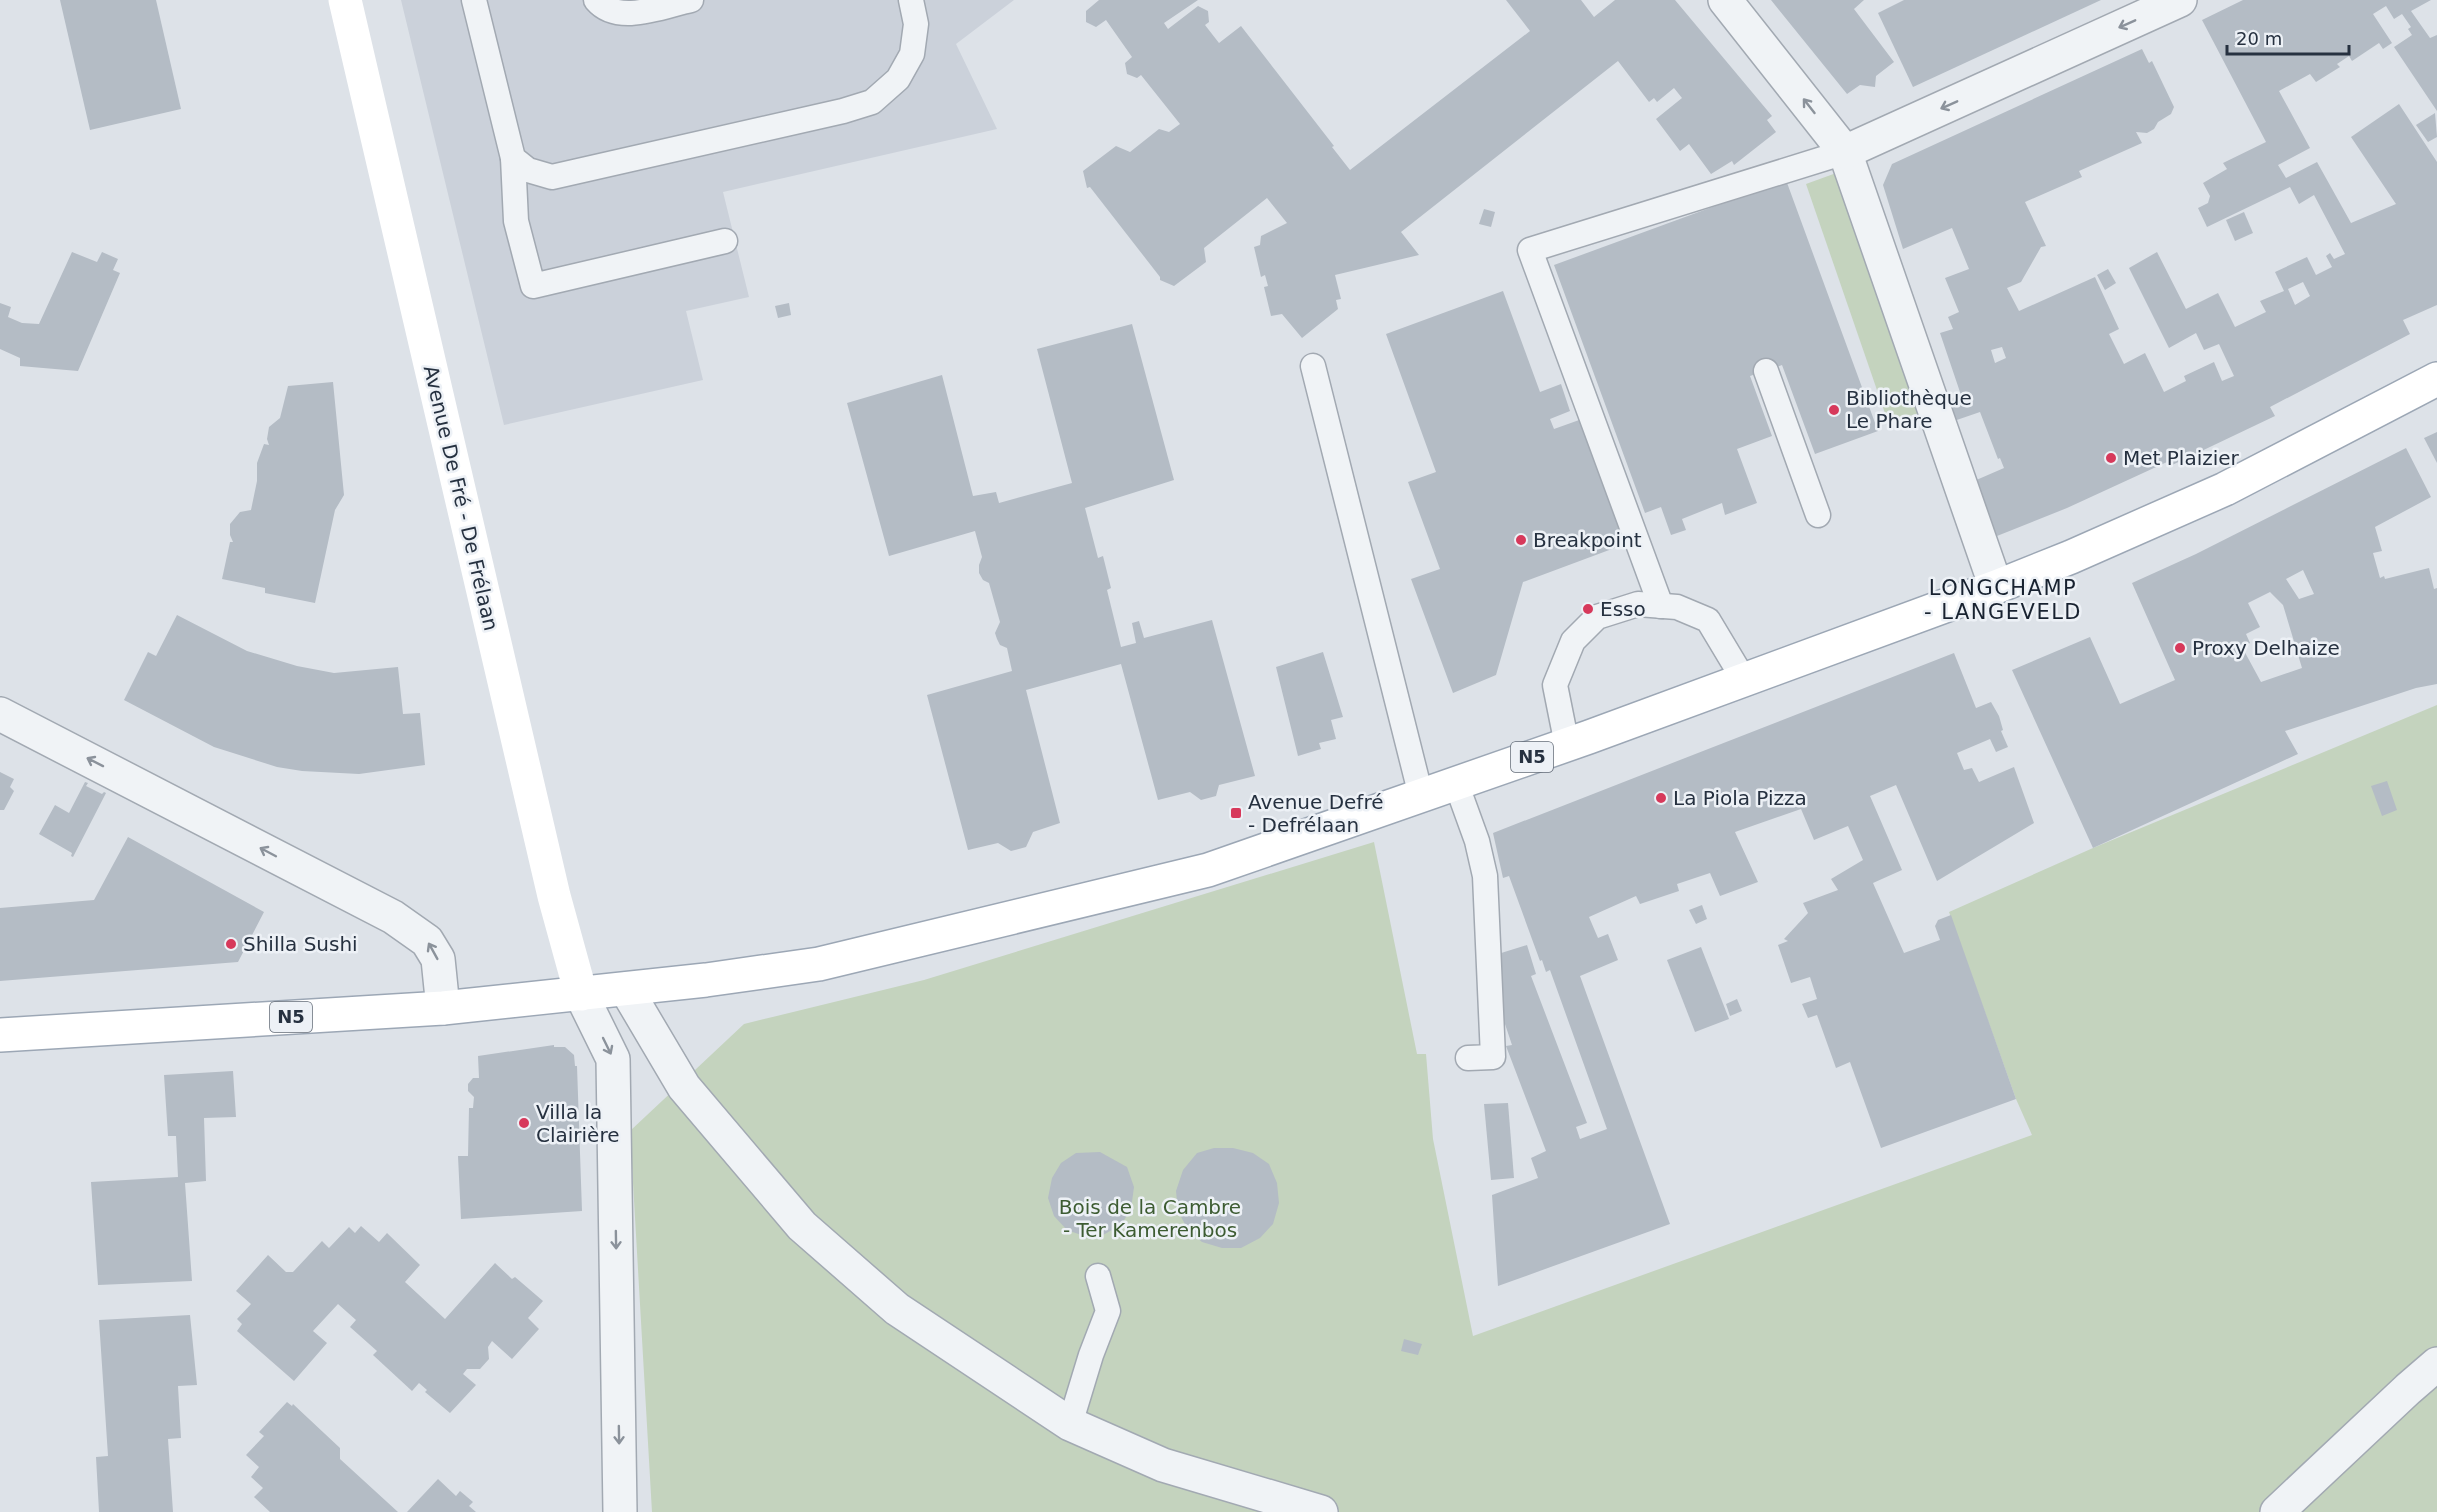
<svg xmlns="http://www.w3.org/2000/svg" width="2437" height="1512" font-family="'DejaVu Sans',sans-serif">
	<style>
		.built { fill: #cbd1da }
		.green { fill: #c4d3be }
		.building { fill: #b4bcc5; fill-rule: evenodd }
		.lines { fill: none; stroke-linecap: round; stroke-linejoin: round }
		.service-casing { stroke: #a2a9b2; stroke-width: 27 }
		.minor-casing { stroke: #a2a9b2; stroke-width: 36 }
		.tertiary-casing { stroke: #a2a9b2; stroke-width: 36 }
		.primary-casing { stroke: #9ca7b5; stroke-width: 36 }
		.service { stroke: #f0f3f6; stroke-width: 24 }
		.minor { stroke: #f0f3f6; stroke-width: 33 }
		.tertiary { stroke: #f0f3f6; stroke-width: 33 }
		.secondary { stroke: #fff; stroke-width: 33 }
		.primary { stroke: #fff; stroke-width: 33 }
		.oneway { stroke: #8b929b }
		.poi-dot { fill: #d7395b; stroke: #edf1f6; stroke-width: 2 }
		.labels { text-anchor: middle; stroke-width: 5; stroke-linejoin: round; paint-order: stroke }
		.shield { fill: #edf1f6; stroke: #626b77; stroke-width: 1.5 }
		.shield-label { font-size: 18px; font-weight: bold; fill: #263140 }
		.poi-label { font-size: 20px; fill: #263140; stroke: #edf1f6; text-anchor: start }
		.street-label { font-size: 20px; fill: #263140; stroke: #edf1f6 }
		.park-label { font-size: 20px; fill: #3d5c32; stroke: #edf1f6 }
		.neighbourhood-label { font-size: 21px; letter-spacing: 1.5px; fill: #182230; stroke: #edf1f6 }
	</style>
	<rect width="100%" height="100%" fill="#dde2e8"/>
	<path class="built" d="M401,0h613l-58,44 41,85 -274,63 26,105 -63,14 17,69 -199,45z"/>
	<g class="green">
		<path d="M1839,172l84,240 -35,10 -82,-238z"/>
		<path d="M2437,705v807h-1785l-22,-381 114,-107 180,-44 450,-138 43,212h9l7,85 40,197 559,-201 -16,-36 -67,-187 144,-64z"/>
	</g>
	<g class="building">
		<path d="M60,0h96l25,109 -91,21z"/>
		<path d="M1099,0h99l-34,23 4,6 30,-23 10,5 1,11 -4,3 14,18 22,-17 93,120 -2,1 18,23 180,-139 -24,-31h75l13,17 21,-17h60l97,116 -5,4 9,12 -42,33 -2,-4 -21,13 -22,-30 -9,7 -24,-32 26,-21 -8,-10 -17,14 -3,-4 -5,4 -31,-41 -217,171 18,23 -84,20 6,24 -5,1 2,9 -36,29 -20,-24 -11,2 -7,-29 4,-1 -3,-11 -4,2 -7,-30 6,-2 1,-9 26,-13 -20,-25 -63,50 2,14 -32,24 -14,-6v-3l-70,-90 -3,1 -4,-17 33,-25 14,6 29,-23 10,3 11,-8 -39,-49 -4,3 -10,-4 -2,-11 7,-6 -26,-37 -10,7 -10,-5v-11z"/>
		<path d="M1771,0h93l-10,9 40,53 -18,14 -1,11 -15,-2 -13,9z"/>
		<path d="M1904,0h197l-188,87 -35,-74z"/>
		<path d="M2243,0h188l-20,11 19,27 7,-3v76l-43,-64 18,-12 -4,-6 3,-2 -9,-13 -8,5 -8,-13 -13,8 19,29 -9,6 -4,-6 -27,18 -3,-5 -12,8 3,3 -24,15 -6,-8 -31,17 31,57 -32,17 8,13 31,-16 34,61 45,-19 -45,-67 48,-33 38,58v143l-34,15 7,14 -140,73 5,9 -105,50 -3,-4 -100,46 -70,28 -23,-55 30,-13 -4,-10 -2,1 -18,-47 -32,11 -7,-21 20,-7 -21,-62 13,-4 -5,-12 11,-5 -14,-34 24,-9 -17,-41 -49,21 -20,-64 9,-21 250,-115 7,14 3,-2 22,46 -3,7 -13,8 -4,7 -7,4 -11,-1 6,11 -63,28 3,6 -57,25 21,44 -5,1 -20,35 -14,6 12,23 76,-34 24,52 -10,5 15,30 21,-11 19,39 22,-11 -2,-5 30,-14 8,19 12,-5 -15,-32 -15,6 -8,-17 -27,15 -40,-80 28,-16 29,57 32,-16 17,34 31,-15 -6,-11 24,-10 -9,-19 32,-15 9,18 16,-8 -6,-11 4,-3 4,6 11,-5 -31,-59 -15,9 -9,-17 -83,40 -9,-19 10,-5 2,-7 -7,-13 24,-14 -4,-6 43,-21 -64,-122zM2303,282l7,14 -15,9 -7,-16zM2002,347l4,11 -11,5 -4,-13z"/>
		<path d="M2435,113l2,24 -9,5 -12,-17z"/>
		<path d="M1786,180l92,251 -63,23 -33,-89 -32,11 22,60 -35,13 20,54 -32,12 -3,-12 -40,16 4,11 -15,5 -10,-28 -16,6 -91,-248z"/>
		<path d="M1484,209l11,3 -4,15 -12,-3z"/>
		<path d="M2244,212l9,21 -18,8 -9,-21z"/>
		<path d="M72,252l25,10 5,-10 16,7 -5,11 7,3 -42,98 -58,-5v-8l-20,-9v-46l11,4 -3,10 14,6 17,1z"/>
		<path d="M2108,269l8,14 -11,7 -8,-15z"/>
		<path d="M1503,291l37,101 21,-8 9,27 -20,8 4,10 28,-10 46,124 -105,39 -27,93 -43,18 -42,-114 29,-10 -32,-87 28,-10 -50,-138z"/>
		<path d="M789,303l2,12 -13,3 -3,-12z"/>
		<path d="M1132,324l42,156 -89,28 13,50 5,-2 8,32 -4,2 14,57 15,-4 -4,-20 7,-2 5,17 68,-18 43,156 -36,9 -3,11 -15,4 -11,-8 -32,8 -37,-136 -95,26 34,133 -27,9 -7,15 -15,4 -13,-8 -30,7 -41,-155 85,-24 -5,-23 -7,-3 -3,-6 -2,-6 5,-11 -11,-39 -6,-3 -4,-7v-8l3,-8 -7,-26 -86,25 -42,-153 95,-28 31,121 23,-4 3,11 73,-20 -35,-134z"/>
		<path d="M333,382l11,113 -9,15 -20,93 -50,-10v-5l-43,-9 8,-37h3l-3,-7v-11l10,-12 11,-2 6,-29v-18l7,-19 5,1 -2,-6 2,-12 11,-9 8,-32z"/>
		<path d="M2437,432v31l-13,-25z"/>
		<path d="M2406,448l25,49 -56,30 7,24 -9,2 7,25 4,-2 1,3 44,-11 5,21 3,-1v96l-21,4 -131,43 13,23 -205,94 -81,-178 78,-33 30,67 55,-24 -43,-97 64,-29zM2303,570l11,24 -15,5 -13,-20zM2270,592l13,13 19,63 -41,14 -19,-35 8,-4 -4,-9 14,-7 -12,-24z"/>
		<path d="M177,615l70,36 50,15 37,7 64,-6 5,47 17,-1 5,52 -66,9 -57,-3 -25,-4 -63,-20 -90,-47 24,-48 8,4z"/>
		<path d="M1323,652l20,65 -12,3 5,19 -17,4 2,6 -23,7 -22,-89z"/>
		<path d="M1954,653l22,55 15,-6 8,14 4,14 -2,1 7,16 -12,5 -6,-13 -33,14 7,17 8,-2 7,14 35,-15 20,56 -97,58 -41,-96 -26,11 32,74 -29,13 31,70 36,-13 -5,-14 3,-6 13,-5 65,184 -135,49 -31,-86 -14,6 -19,-53 -9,3 -6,-14 15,-5 -7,-22 -19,6 -13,-38 10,-4 -4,-2 24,-26 -5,-10 35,-13 -7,-11 32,-19 -15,-34 -34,14 -13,-31 -66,23 23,50 -38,14 -10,-23 -33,11 2,7 -39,13 -4,-8 -47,21 9,21 10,-4 10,26 -38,16 90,248 -172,62 -6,-91 46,-17 -7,-20 15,-7 -40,-105 6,-1 -8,-24 -6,-35v-32l29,-9 9,29 -5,2 56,147 -11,4 4,12 27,-10 -57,-159 -4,2 -4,-12 -2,1 -31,-85 -6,2 -10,-45z"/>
		<path d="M0,772l14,7 -4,8 4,4 -10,19h-4z"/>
		<path d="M2387,781l10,29 -15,6 -11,-30z"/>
		<path d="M85,782l3,1 -2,3 16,8 2,-2 2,1 -33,64 -2,-1 1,-3 -33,-19 16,-29 14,8z"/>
		<path d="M128,837l136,75 -26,50 -238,19v-73l94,-8z"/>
		<path d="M1702,905l5,14 -11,5 -7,-14z"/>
		<path d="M1701,947l28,72 -34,13 -28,-72z"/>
		<path d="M1737,999l5,12 -12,5 -4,-12z"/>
		<path d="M554,1045v2h11l9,8 1,11h2l5,145 -121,8 -3,-63h10l1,-48h4l1,-11 -6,-6v-7l5,-6h6l-1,-22z"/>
		<path d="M233,1071l3,46 -32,1 2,63 -21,2 7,98 -94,4 -7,-103 87,-5 -2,-41h-8l-4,-61z"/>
		<path d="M1508,1103l6,75 -23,2 -7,-76z"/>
		<path d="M1214,1148h19l20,5 16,11 8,19 2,20 -6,21 -13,14 -19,10h-19l-20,-6 -14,-12 -10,-19 -2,-20 7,-21 14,-17z"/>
		<path d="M1100,1152l27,15 7,20 -3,22 -10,16 -18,10 -16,2 -20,-7 -13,-14 -6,-18 4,-20 9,-15 15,-10z"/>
		<path d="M361,1226l18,16 8,-9 33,32 -15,17 40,37 50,-56 17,16 3,-2 28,24 -15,17 11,11 -27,30 -20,-18 -4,6 1,12 -9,10h-13l-4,5 13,11 -26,28 -25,-21 2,-2 -8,-7 -7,8 -39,-36 4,-4 -27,-24 6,-7 -18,-16 -25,27 14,12 -33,38 -57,-50 5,-7 -5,-5 14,-15 -15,-13 32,-36 18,17h7l29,-31 7,7 20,-21 6,6z"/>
		<path d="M190,1315l7,70 -19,1 3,52 -13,1 5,73h-74l-3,-55 12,-1 -9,-136z"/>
		<path d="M1404,1339l18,5 -4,11 -17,-4z"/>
		<path d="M287,1402l5,4 1,-2 47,44v11l58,53h-128l-16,-15 9,-9 -12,-11 8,-10 -13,-12 18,-19 -5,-4z"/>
		<path d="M438,1479l18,17 4,-5 13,11 -4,4 7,6h-69z"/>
	</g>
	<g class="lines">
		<defs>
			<g id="service">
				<path d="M474,0l39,158 15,12 24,7 291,-66 29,-9 26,-23 14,-25 4,-30 -5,-24"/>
				<path d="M596,0c22,26 67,6 95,0"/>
				<path d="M513,158l3,63 17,65 192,-45"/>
				<path d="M1313,366l108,430"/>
				<path d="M1766,371l52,144"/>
				<path d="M1661,606l-131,-356 315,-98"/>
				<path d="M1567,745l-12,-60 18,-44 24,-24 41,-13 39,3 31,13 36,60"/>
				<path d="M1456,783l21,58 8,35 8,181 -25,1"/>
				<path d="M1070,1424l21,-69 17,-44 -10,-35"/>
			</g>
			<g id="minor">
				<path d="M1725,0l120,152 151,435"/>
				<path d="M1845,152l335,-152"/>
				<path d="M0,714l393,203 34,24 11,18 5,49"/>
				<path d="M581,994l32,65 7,453"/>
			</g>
			<g id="tertiary">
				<path d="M626,989l58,98 118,139 95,83 173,115 93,41 158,47"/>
				<path d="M2277,1512l131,-123 29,-25"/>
			</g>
			<path id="primary" d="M0,1035l443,-27 263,-28 113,-16 389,-94 381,-133 407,-150 75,-30 154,-68 212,-110"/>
		</defs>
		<use href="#service" class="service-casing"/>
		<use href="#minor" class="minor-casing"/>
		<use href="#tertiary" class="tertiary-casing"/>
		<use href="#primary" class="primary-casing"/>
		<use href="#service" class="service"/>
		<use href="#minor" class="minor"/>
		<use href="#tertiary" class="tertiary"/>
		<path class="secondary" d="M345,0l209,896 27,98"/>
		<use href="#primary" class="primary"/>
	</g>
	<defs><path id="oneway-shaft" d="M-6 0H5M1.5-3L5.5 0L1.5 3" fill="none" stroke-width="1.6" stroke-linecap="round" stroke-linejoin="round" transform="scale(1.5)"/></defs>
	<g class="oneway">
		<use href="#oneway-shaft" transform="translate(2127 24) rotate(156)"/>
		<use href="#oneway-shaft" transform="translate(1949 105) rotate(156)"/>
		<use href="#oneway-shaft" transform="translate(1809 106) rotate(-128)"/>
		<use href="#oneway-shaft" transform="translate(95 762) rotate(-153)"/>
		<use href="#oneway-shaft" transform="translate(268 852) rotate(-152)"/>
		<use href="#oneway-shaft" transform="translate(433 951) rotate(-119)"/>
		<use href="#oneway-shaft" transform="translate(607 1046) rotate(64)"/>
		<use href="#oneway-shaft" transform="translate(616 1240) rotate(89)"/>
		<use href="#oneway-shaft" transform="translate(619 1435) rotate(89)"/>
	</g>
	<g class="poi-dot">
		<circle cx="1834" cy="410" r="6"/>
		<circle cx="2111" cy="458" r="6"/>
		<circle cx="1521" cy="540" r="6"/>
		<circle cx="1588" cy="609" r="6"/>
		<circle cx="2180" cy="648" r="6"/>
		<circle cx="1661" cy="798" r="6"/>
		<rect x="1230" y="807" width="12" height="12" rx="3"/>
		<circle cx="231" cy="944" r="6"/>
		<circle cx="524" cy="1123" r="6"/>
	</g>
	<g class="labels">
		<g class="shield">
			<rect x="1511" y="742" width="42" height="30" rx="4.5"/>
			<rect x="270" y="1002" width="42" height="30" rx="4.5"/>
		</g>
		<g class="shield-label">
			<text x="1532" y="763">N5</text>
			<text x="291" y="1023">N5</text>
		</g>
		<g class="poi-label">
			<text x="1846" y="405">Bibliothèque<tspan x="1846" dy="23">Le Phare</tspan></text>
			<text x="2123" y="465">Met Plaizier</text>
			<text x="1533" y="547">Breakpoint</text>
			<text x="1600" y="616">Esso</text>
			<text x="2192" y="655">Proxy Delhaize</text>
			<text x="1673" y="805">La Piola Pizza</text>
			<text x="1248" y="809">Avenue Defré<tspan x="1248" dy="23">- Defrélaan</tspan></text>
			<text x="243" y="951">Shilla Sushi</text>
			<text x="536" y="1119">Villa la<tspan x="536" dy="23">Clairière</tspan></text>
		</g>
		<g class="street-label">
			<text transform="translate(461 498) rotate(77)" y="7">Avenue De Fré - De Frélaan</text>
		</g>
		<g class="park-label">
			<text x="1150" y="1214">Bois de la Cambre<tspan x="1150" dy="23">- Ter Kamerenbos</tspan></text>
		</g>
		<g class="neighbourhood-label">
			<text x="2003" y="595">LONGCHAMP<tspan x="2003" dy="24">- LANGEVELD</tspan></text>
		</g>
	</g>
	<path d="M2227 45v9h122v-9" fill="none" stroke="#263140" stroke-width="3"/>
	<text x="2236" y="45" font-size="18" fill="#263140" stroke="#edf1f6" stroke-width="4.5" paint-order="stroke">20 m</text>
</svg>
